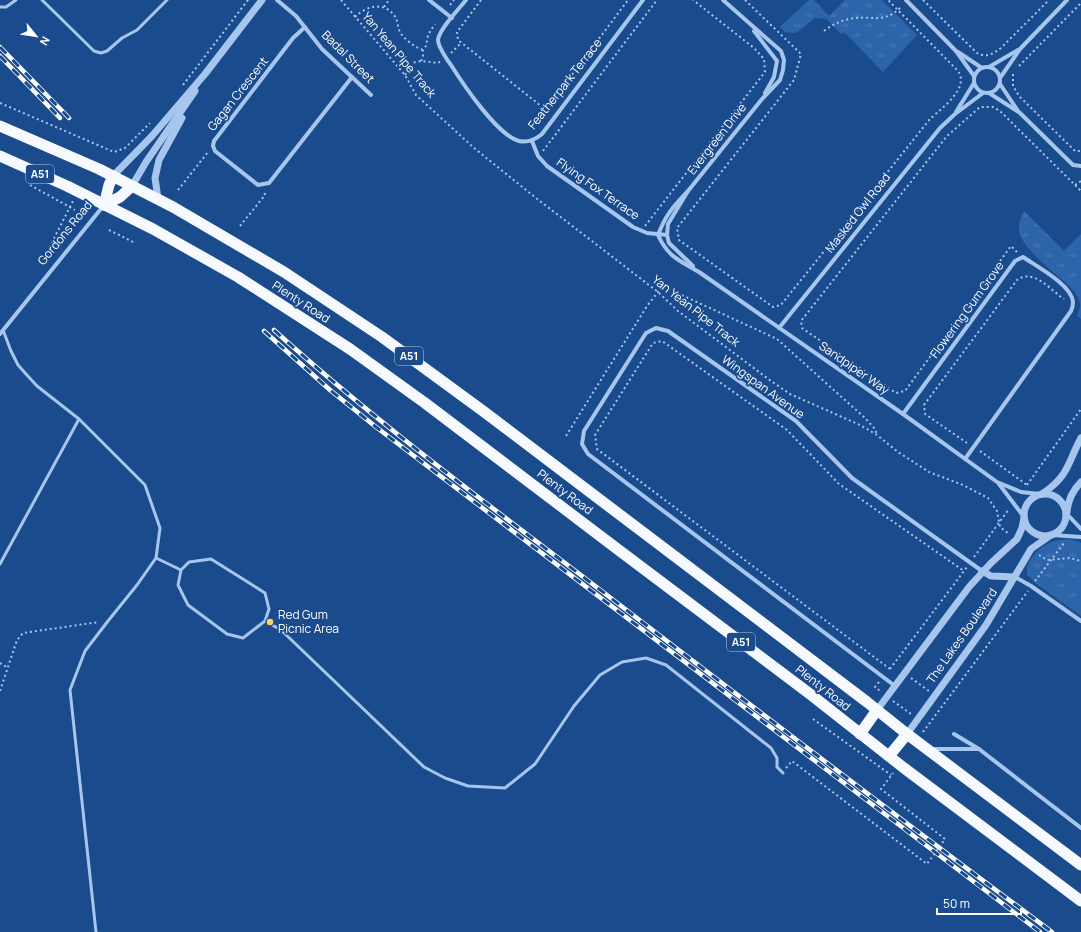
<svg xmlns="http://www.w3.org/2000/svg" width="1081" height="932" font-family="Manrope,sans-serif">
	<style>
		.park { fill: url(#park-tufts) }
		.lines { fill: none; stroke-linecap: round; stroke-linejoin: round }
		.path { stroke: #a6c6ee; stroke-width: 2; stroke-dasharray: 2 3; stroke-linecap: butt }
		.service { stroke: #a6c6ee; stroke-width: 3 }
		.minor { stroke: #a6c6ee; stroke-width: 4 }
		.tertiary { stroke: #a6c6ee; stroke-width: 7 }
		.trunk { stroke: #f6faff; stroke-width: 11 }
		.rail-casing { stroke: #fff; stroke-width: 4.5 }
		.rail { stroke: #1a4b8d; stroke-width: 3; stroke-dasharray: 9; stroke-linecap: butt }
		.poi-dot { fill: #ffd363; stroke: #1a4b8d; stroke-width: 1.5 }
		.labels { text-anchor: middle; stroke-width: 3.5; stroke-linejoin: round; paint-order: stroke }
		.shield { fill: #1a4b8d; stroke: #bac9dd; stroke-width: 1 }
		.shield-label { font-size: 11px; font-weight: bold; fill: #fff }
		.street-label { font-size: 12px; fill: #fff; stroke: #1a4b8d }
		.poi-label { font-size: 12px; fill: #fff; stroke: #1a4b8d; text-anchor: start }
	</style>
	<defs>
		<pattern id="park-tufts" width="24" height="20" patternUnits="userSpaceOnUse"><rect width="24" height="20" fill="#2d65ab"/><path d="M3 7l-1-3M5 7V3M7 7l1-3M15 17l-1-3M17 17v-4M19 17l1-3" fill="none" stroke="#4c7cb8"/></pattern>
	</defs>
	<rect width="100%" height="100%" fill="#1a4b8d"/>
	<g class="park">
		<path d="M809,0h5l15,16 16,-16h37l35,35 -34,37 -38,-39 -4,1 -14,-15 -12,-1 -19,15 -11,-1 -5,-5z"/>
		<path d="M1024,211l40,40 17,-17v85l-4,-3c1,-4 4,-8 3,-12 -1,-9 -9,-16 -15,-22 -13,-11 -42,-34 -46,-50 -1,-6 2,-15 5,-21z"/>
		<path d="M1066,539l11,2 4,2v73l-47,-34 -7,-8c-2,-13 12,-27 23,-31 5,-3 11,-3 16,-4z"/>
	</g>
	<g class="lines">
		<g class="path">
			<path d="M341,0l64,75 11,20 58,53 62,50 122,94 20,19 93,70 19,13 70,31 17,10 21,17 31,20 34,13 25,13 9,13 3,16 9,7"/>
			<path d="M481,0l-24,32 1,8 83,66 9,-2 78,-104"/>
			<path d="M745,0l56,54 -7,26 -117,148 2,12 94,67 8,-2 149,-186c12,-11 40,-31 28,-48l-70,-71"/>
			<path d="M923,0l54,53c9,5 16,1 24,-5l48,-48"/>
			<path d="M450,5l4,-5"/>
			<path d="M384,7l5,-7"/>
			<path d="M355,17c12,-12 31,-16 41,1 2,5 2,13 6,17 5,6 14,13 21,15"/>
			<path d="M824,31c8,-6 16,-10 25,-12 22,-5 34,7 53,-13"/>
			<path d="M451,53l10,-10"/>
			<path d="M421,61l2,-4v-7l3,-4 2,-11 7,-11"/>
			<path d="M1019,66l62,-63"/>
			<path d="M1013,74v12l6,10 56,55h6"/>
			<path d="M405,75l10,-13 6,-1 17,2 3,-2"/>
			<path d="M183,85l65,-85"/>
			<path d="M0,103l114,49 11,-4 25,-25"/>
			<path d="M543,151l114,-151"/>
			<path d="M30,185l45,25"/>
			<path d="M1075,185l6,-4"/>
			<path d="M178,190l30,-38"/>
			<path d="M240,226l25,-31 -1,-5"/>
			<path d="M645,226l120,-154 -1,-13 -10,-11 -61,-48"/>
			<path d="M109,230l26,13"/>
			<path d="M47,252l26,-51"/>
			<path d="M1017,252l-6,-6 -106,145 -9,2 -94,-65 -1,-7 146,-185 33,-29h13l7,4 81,80"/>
			<path d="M566,436l81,-130 11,-14 4,-6 115,53 88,79 10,11 2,6"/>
			<path d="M967,443l-42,-29 -1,-9 93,-125c17,-12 33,10 47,19"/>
			<path d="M980,451l47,34"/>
			<path d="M1027,485l54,-76"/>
			<path d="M1039,555l8,5 23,-2 11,3"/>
			<path d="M974,557l35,-48"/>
			<path d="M1035,581l29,-38"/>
			<path d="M0,663l8,5"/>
			<path d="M890,669l-293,-220 -2,-14 58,-92 9,-2 125,89 52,54 125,87"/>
			<path d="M890,669l77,-102"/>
			<path d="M911,678l18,13"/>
			<path d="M879,682l-4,5 5,4"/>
			<path d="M0,691l17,-51 6,-7 76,-11"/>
			<path d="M893,701l18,13"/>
			<path d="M813,719l78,56"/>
			<path d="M923,732l105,-141"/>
			<path d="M786,768l6,-7 135,103 18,-25 -64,-50 12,-16"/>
		</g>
		<g class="service">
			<path d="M42,0l52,51 7,2 6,-2 15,-13 15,-8 30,-30"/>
			<path d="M0,7h6l10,-7"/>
			<path d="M3,330l8,21 7,14 8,9 11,12 42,33 66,66 15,43 -4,30 -19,27 -29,36 -23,30 -15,39 26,242"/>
			<path d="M156,558l25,12"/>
			<path d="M211,559l54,34 4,16 -4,12 -22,17 -16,-4 -39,-29 -10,-20 3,-15 8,-8z"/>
			<path d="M0,564l79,-145"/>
			<path d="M265,621l16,9 143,137 21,11 23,8 37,2 30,-24 39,-58 26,-31 22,-13 24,-4 20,7 105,83 6,10v9l6,6"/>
		</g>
		<g class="minor">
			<path d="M277,0l19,16 26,33 49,46"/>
			<path d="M429,0l23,18"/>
			<path d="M466,0c-7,9 -27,29 -28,40 0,6 9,20 13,25 12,19 46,70 68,76 9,2 17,-2 23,-7l101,-134"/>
			<path d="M906,0l50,51 18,25"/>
			<path d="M305,27l-12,11 -79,103 -1,5 2,5 43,34 11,-2 83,-106"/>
			<path d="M754,31l23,30 -3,16 -9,16"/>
			<path d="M958,52l24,16"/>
			<circle cx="987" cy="80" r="13"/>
			<path d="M989,67l29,-17"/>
			<path d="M1000,78l20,-29 47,-49"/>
			<path d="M1000,84l18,27"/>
			<path d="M989,93l31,20 53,52 8,1"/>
			<path d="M956,112l18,-29"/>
			<path d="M532,141l6,15 9,10 86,61 14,6 20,2"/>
			<path d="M688,191c-15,16 -22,23 -30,44 10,22 21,25 41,37l204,142 94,68 24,10 19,2"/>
			<path d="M693,266l-24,-23 -2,-8 1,-11 20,-33 74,-92 18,-19 3,-10 1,-10 -3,-9 -58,-51"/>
			<path d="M779,328l161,-200 15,-14 28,-21"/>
			<path d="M0,334l104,-129"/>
			<path d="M903,414l112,-153 8,-4c13,9 49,28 50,45 0,3 -1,7 -2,9l-106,148"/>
			<path d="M999,484l25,33"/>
			<path d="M1067,514l14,15"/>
			<path d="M1052,535l29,2"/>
			<path d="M1015,577l16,9 50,35"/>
			<path d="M895,686l-307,-232 -6,-10 2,-13 62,-98 10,-5 12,3 128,90 56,57 130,93"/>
			<path d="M954,734l25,15 102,79"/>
			<path d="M931,749h47"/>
		</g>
		<g class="tertiary">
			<path d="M113,176l39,-40 53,-62 57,-74"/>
			<path d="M132,186l14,-24 49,-71"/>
			<path d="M158,199l-3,-21 4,-18 23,-42"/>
			<circle cx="1045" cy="515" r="21"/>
			<path d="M1042,494c27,-18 25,-30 39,-56"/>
			<path d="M1067,512c1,-12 5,-21 14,-30"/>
			<path d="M982,571l9,5 24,1"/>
			<path d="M877,710l92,-123 22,-24 26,-24 5,-11 2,-10"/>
			<path d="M907,734l79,-109 45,-76 20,-14"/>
		</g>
		<g class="trunk">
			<path d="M0,126l99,43 74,38 111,65 98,65 101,74 384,291 40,32 174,131"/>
			<path d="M0,156l67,30 86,43 85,48 112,72 75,54 195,148 190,143 94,74 177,133"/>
			<path d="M104,205l16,-8 12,-11"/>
			<path d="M104,205l5,-20 4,-9"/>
			<path d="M860,734l17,-24"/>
			<path d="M889,756l18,-22"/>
		</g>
		<defs>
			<g id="rail">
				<path d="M0,47l69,71"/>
				<path d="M0,56l60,62"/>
				<path d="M274,330c103,93 215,175 325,259 150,115 301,230 453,343"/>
				<path d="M264,331l66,59 46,37 664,505"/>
			</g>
		</defs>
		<use href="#rail" class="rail-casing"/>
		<use href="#rail" class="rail"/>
	</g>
	<circle class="poi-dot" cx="270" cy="622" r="4"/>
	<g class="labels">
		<g class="shield">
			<rect x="26" y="165" width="28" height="18" rx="3"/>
			<rect x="395" y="347" width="28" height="18" rx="3"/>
			<rect x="727" y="633" width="28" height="18" rx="3"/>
		</g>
		<g class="shield-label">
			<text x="40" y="178">A51</text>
			<text x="409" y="360">A51</text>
			<text x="741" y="646">A51</text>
		</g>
		<g class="street-label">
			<text transform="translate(399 55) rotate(50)" y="4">Yan Yean Pipe Track</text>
			<text transform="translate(348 57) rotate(45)" y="4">Badal Street</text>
			<text transform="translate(565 84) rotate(-52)" y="4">Featherpark Terrace</text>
			<text transform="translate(238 94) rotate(-52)" y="4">Gagan Crescent</text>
			<text transform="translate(717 139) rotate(-52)" y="4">Evergreen Drive</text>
			<text transform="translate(598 189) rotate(35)" y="4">Flying Fox Terrace</text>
			<text transform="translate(858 213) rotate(-52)" y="4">Masked Owl Road</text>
			<text transform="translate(65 233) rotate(-51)" y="4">Gordons Road</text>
			<text transform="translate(301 302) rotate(33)" y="4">Plenty Road</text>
			<text transform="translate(967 310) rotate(-54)" y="4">Flowering Gum Grove</text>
			<text transform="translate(696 311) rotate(38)" y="4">Yan Yean Pipe Track</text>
			<text transform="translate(854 368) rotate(35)" y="4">Sandpiper Way</text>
			<text transform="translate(763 387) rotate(36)" y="4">Wingspan Avenue</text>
			<text transform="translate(565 492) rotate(37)" y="4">Plenty Road</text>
			<text transform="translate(962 636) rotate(-55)" y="4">The Lakes Boulevard</text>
			<text transform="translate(823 688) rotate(38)" y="4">Plenty Road</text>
		</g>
		<g class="poi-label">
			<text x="278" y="619">Red Gum<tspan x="278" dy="14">Picnic Area</tspan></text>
		</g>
	</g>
	<g transform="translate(36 36) rotate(120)" stroke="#1a4b8d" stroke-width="3" paint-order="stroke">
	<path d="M0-3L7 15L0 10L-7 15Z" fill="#ffffff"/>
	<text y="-6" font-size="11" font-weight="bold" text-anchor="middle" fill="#ffffff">N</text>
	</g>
	<path d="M937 908v6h84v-6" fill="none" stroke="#ffffff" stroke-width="2"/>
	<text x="943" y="908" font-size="12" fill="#ffffff" stroke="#1a4b8d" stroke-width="3" paint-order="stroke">50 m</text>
</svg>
